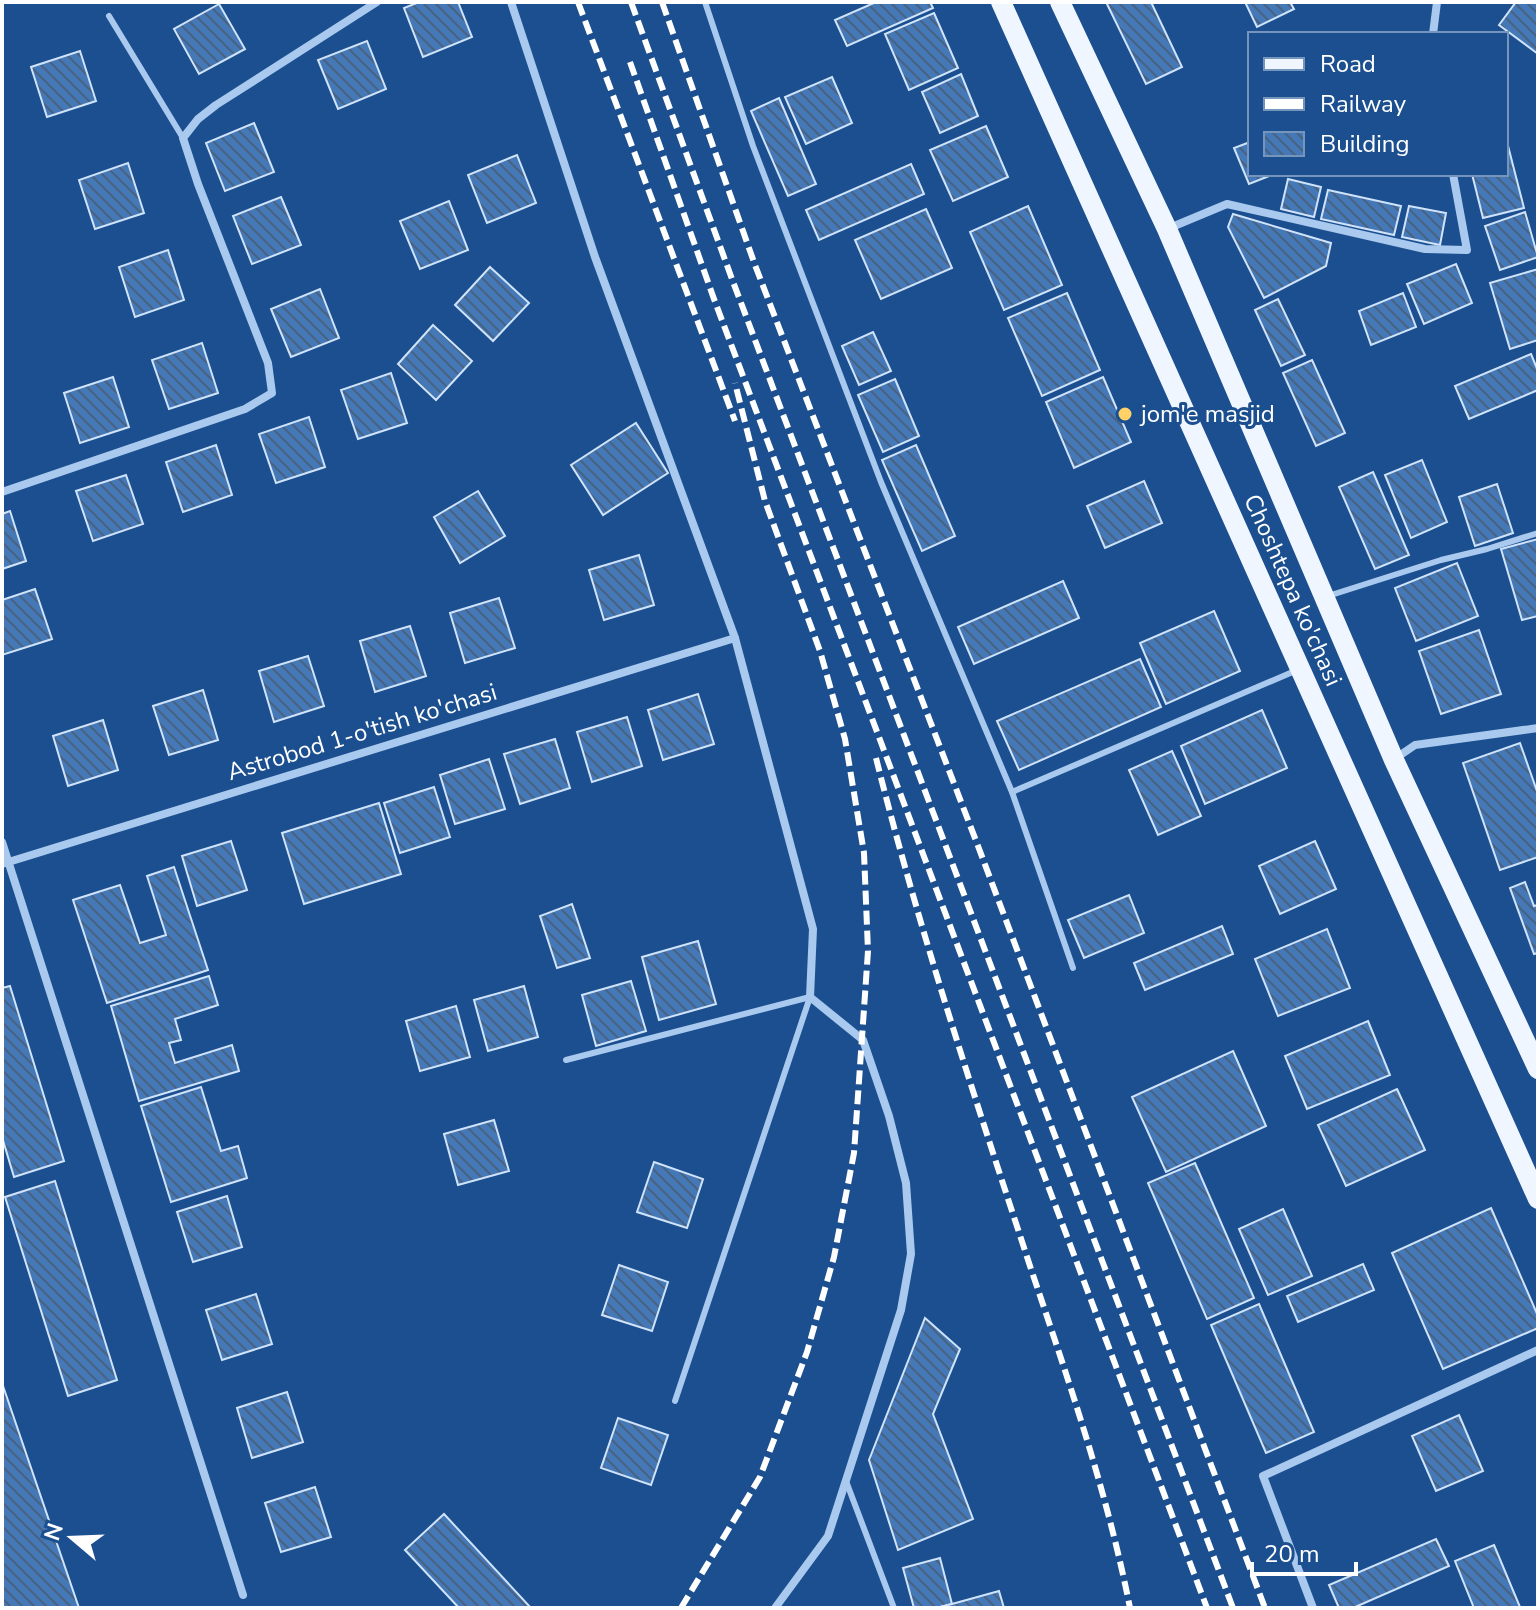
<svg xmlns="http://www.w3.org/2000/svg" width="1540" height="1610" font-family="'Nunito Sans',sans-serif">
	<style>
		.building { fill: url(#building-back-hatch); stroke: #cfe3fa; stroke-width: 2 }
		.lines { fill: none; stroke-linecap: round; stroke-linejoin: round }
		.service { stroke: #a9c9ee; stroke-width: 6 }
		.minor { stroke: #a9c9ee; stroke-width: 8 }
		.primary { stroke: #f0f6ff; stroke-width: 20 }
		.rail { stroke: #fff; stroke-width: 6; stroke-dasharray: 14 6; stroke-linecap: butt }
		.poi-dot { fill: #ffd166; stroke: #1b4f8f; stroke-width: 3 }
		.labels { text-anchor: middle; stroke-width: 6; stroke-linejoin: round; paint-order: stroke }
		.poi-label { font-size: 24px; fill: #fff; stroke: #1b4f8f; text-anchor: start }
		.street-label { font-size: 24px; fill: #fff; stroke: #1b4f8f }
	</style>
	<defs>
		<pattern id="building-back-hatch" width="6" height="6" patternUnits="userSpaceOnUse" patternTransform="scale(2)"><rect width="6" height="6" fill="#4478b7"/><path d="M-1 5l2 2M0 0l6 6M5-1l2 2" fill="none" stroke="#486282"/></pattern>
	</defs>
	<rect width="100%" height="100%" fill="#1b4f8f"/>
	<g class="building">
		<path d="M419,2h39l14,35 -49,20 -19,-49z"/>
		<path d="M876,2h54l3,6 -86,38 -12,-26z"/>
		<path d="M1106,2h45l31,65 -36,17z"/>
		<path d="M1245,2h45l4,7 -37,18z"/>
		<path d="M1516,2h22v52l-39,-29z"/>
		<path d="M219,4l26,45 -46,25 -25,-45z"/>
		<path d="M934,13l24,55 -49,22 -24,-56z"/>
		<path d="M367,41l19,48 -48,20 -20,-49z"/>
		<path d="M80,51l16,50 -49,16 -16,-50z"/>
		<path d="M961,74l17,42 -38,17 -18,-41z"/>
		<path d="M832,77l20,46 -46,21 -21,-47z"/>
		<path d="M779,98l37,86 -28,12 -37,-85z"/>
		<path d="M254,123l20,49 -49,19 -19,-48z"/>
		<path d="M986,126l22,51 -55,24 -23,-51z"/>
		<path d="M1506,138l18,70 -41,10 -11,-44h34z"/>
		<path d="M1250,142v32h24l-25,10 -15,-36z"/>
		<path d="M517,155l19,48 -49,20 -19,-48z"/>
		<path d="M128,163l16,50 -49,16 -16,-49z"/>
		<path d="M911,164l13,30 -105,46 -13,-30z"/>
		<path d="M1288,179l33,8 -7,30 -33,-8z"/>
		<path d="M1328,190l73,16 -7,29 -73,-16z"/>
		<path d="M281,197l20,48 -49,19 -19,-48z"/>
		<path d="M449,201l19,49 -48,19 -20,-48z"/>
		<path d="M1028,206l34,79 -58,25 -34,-78z"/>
		<path d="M1409,206l37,7 -6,32 -38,-8z"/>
		<path d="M926,209l26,59 -71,31 -26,-59z"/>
		<path d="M1525,212l13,45 -38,13 -15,-44z"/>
		<path d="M1233,214l98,29 -5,23 -62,32 -36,-71z"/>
		<path d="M168,250l16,50 -49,17 -16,-50z"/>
		<path d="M1456,264l16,39 -48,21 -17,-40z"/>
		<path d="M490,267l39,36 -36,38 -38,-36z"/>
		<path d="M1538,269v71l-28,9 -20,-66z"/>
		<path d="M320,289l19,49 -48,19 -20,-48z"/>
		<path d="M1067,293l33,77 -58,26 -34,-78z"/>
		<path d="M1403,293l13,34 -45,18 -12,-34z"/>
		<path d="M1278,299l27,56 -24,11 -26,-56z"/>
		<path d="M433,325l39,36 -36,39 -38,-36z"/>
		<path d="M873,332l18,39 -32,14 -17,-39z"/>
		<path d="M202,343l16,50 -49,16 -17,-49z"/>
		<path d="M1531,354l7,17v19l-69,29 -14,-33z"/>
		<path d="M1312,360l33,73 -29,13 -33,-73z"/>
		<path d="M391,373l16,50 -49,16 -17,-49z"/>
		<path d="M113,377l16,50 -49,16 -16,-50z"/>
		<path d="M1103,377l28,65 -57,26 -28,-66z"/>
		<path d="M895,379l24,57 -36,16 -25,-57z"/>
		<path d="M309,417l16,50 -49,16 -17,-49z"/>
		<path d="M636,423l32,50 -65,42 -32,-50z"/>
		<path d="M216,445l16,50 -49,17 -17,-50z"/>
		<path d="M916,445l39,91 -33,15 -40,-91z"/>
		<path d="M1422,460l25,62 -36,16 -26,-63z"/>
		<path d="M1373,472l36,83 -34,14 -36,-82z"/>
		<path d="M126,475l17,49 -50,17 -17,-50z"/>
		<path d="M1144,481l18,42 -57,25 -18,-42z"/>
		<path d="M1497,484l16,49 -38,13 -16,-49z"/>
		<path d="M478,491l27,45 -45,27 -26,-46z"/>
		<path d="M10,511l16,50 -24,8v-55z"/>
		<path d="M1538,539v77l-16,4 -21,-71z"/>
		<path d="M639,555l15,50 -50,15 -15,-50z"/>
		<path d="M1457,563l21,53 -62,25 -21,-53z"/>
		<path d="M1063,581l16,37 -105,46 -16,-37z"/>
		<path d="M35,589l17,50 -50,16v-55z"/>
		<path d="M499,598l16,50 -50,15 -15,-50z"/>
		<path d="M1214,611l26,60 -74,33 -26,-61z"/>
		<path d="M410,626l16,50 -51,16 -15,-51z"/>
		<path d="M1479,630l22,64 -60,20 -22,-63z"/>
		<path d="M308,656l16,50 -50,16 -15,-51z"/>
		<path d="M1140,659l21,48 -142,63 -22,-49z"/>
		<path d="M203,690l15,50 -49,15 -16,-49z"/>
		<path d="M698,694l16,50 -51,16 -15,-50z"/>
		<path d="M1262,710l25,58 -82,36 -24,-58z"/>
		<path d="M627,717l15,49 -50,16 -15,-50z"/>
		<path d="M103,720l15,50 -50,16 -15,-50z"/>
		<path d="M555,739l15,49 -50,16 -16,-50z"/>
		<path d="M1520,743l18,51v63l-38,13 -37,-107z"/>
		<path d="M1172,751l29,65 -43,19 -29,-65z"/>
		<path d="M489,759l16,50 -50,15 -15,-49z"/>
		<path d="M434,787l16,50 -50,16 -16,-50z"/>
		<path d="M379,803l22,71 -97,30 -22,-71z"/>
		<path d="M231,841l16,49 -50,16 -15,-50z"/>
		<path d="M1315,841l21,48 -56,25 -21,-48z"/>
		<path d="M174,867l34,103 -101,33 -34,-103 47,-15 20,58 26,-8 -19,-59z"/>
		<path d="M1525,882l9,24 4,-1v48l-4,1 -24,-66z"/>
		<path d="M1129,895l15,38 -60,25 -16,-38z"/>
		<path d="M572,904l18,54 -33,10 -17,-52z"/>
		<path d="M1222,926l11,28 -88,36 -11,-27z"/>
		<path d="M1327,929l23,59 -72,28 -23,-57z"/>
		<path d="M698,941l18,63 -57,16 -17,-63z"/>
		<path d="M209,976l9,29 -43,14 6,21 -12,3 6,20 57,-18 7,26 -100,30 -28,-95z"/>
		<path d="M631,981l15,50 -50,15 -14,-51z"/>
		<path d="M10,986l54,175 -50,16 -12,-40v-149z"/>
		<path d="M524,986l14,51 -50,14 -14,-51z"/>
		<path d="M456,1006l14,51 -50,14 -14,-50z"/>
		<path d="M1368,1021l22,54 -83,34 -22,-53z"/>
		<path d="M1233,1051l33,75 -100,46 -34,-75z"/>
		<path d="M201,1087l20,64 17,-5 9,32 -76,24 -30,-96z"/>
		<path d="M1397,1089l28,61 -79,36 -28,-61z"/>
		<path d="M494,1120l15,51 -51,14 -14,-51z"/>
		<path d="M654,1162l49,17 -16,49 -50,-16z"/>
		<path d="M1195,1163l59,135 -47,21 -59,-136z"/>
		<path d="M55,1181l62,199 -49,16 -63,-199z"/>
		<path d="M227,1196l15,51 -49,15 -16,-50z"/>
		<path d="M1491,1208l47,108v12l-95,41 -51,-116z"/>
		<path d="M1283,1209l29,67 -44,19 -29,-66z"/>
		<path d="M1363,1264l11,26 -76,32 -11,-26z"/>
		<path d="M619,1265l49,17 -16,49 -50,-16z"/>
		<path d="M256,1294l16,50 -50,16 -16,-50z"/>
		<path d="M1259,1304l55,128 -48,21 -55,-128z"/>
		<path d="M925,1318l35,31 -27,65 40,105 -75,31 -29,-90z"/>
		<path d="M2,1383l77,225h-77z"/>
		<path d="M287,1392l16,50 -51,16 -15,-50z"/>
		<path d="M1459,1415l24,56 -47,20 -24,-55z"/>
		<path d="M618,1418l50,17 -17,50 -50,-17z"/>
		<path d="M315,1487l16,50 -50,15 -16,-49z"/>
		<path d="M444,1514l87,94h-72l-54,-58z"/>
		<path d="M1436,1539l13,27 -96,42h-14l-10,-23z"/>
		<path d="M1494,1545l26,62 -2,1h-44l-19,-47z"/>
		<path d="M940,1558l12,46 -16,4h-22l-11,-40z"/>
		<path d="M999,1591l5,17h-68l16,-4z"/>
	</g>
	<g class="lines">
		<g class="service">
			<path d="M705,2l48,144 128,336 131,310 61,176"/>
			<path d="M109,16l74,122"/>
			<path d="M1328,596l113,-36 46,-11 51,-16"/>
			<path d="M1012,792l283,-121"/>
			<path d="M566,1060l244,-63 -135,404"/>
			<path d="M846,1481l48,127"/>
		</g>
		<g class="minor">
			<path d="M511,2l84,255 140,381 78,291 -3,68 53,43 26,76 17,67 5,71 -10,56 -73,226 -53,72"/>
			<path d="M1433,34l4,-32"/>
			<path d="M1167,229l60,-25 198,45 42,1 -14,-76"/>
			<path d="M2,492l243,-83 27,-16 -4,-30 -70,-179 -15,-46 15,-19 18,-14 161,-103"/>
			<path d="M1396,758l19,-13 123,-17"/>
			<path d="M2,842l241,753"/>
			<path d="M2,864l733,-226"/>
			<path d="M1313,1608l-50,-132 275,-126"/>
		</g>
		<g class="primary">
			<path d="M1001,2l537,1197"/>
			<path d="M1060,2l107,227 227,531 144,309"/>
		</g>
		<g class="rail">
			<path d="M578,2l157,419"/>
			<path d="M631,2l101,277 501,1329"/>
			<path d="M662,2l93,263 223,581 287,762"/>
			<path d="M630,62l84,237 493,1309"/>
			<path d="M876,758c43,172 99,340 154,508 38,113 77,225 100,342"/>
			<path d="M681,1608l79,-131 47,-125 27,-95 20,-104 14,-202 -4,-98 -19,-114 -25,-88 -55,-150 -30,-118"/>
		</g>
	</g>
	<circle class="poi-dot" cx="1125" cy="414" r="8"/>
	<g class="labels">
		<g class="poi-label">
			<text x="1141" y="422">jom'e masjid</text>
		</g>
		<g class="street-label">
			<text transform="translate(1293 590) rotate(66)" y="8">Choshtepa ko'chasi</text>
			<text transform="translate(362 732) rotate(-17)" y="8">Astrobod 1-o'tish ko'chasi</text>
		</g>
	</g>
	<rect width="1540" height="1610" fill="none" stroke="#ffffff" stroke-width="8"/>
	<rect x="1248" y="32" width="260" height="144" fill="#1b4f8f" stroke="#7695bc" stroke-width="2"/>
	<rect x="1264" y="58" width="40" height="12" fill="#f0f6ff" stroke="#7695bc" stroke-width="2"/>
	<text x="1320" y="72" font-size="24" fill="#ffffff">Road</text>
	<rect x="1264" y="98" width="40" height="12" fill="#ffffff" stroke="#7695bc" stroke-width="2"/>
	<text x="1320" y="112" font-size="24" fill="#ffffff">Railway</text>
	<rect x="1264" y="132" width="40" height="24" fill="url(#building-back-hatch)" stroke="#7695bc" stroke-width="2"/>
	<text x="1320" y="152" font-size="24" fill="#ffffff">Building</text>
	<g transform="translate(72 1538) rotate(289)" stroke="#1b4f8f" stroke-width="6" paint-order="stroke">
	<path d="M0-6L14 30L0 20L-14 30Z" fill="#ffffff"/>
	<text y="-12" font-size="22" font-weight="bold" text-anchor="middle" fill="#ffffff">N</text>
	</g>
	<path d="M1252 1562v12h104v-12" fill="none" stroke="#ffffff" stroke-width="4"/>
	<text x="1264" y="1562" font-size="24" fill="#ffffff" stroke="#1b4f8f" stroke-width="6" paint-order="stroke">20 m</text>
</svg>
